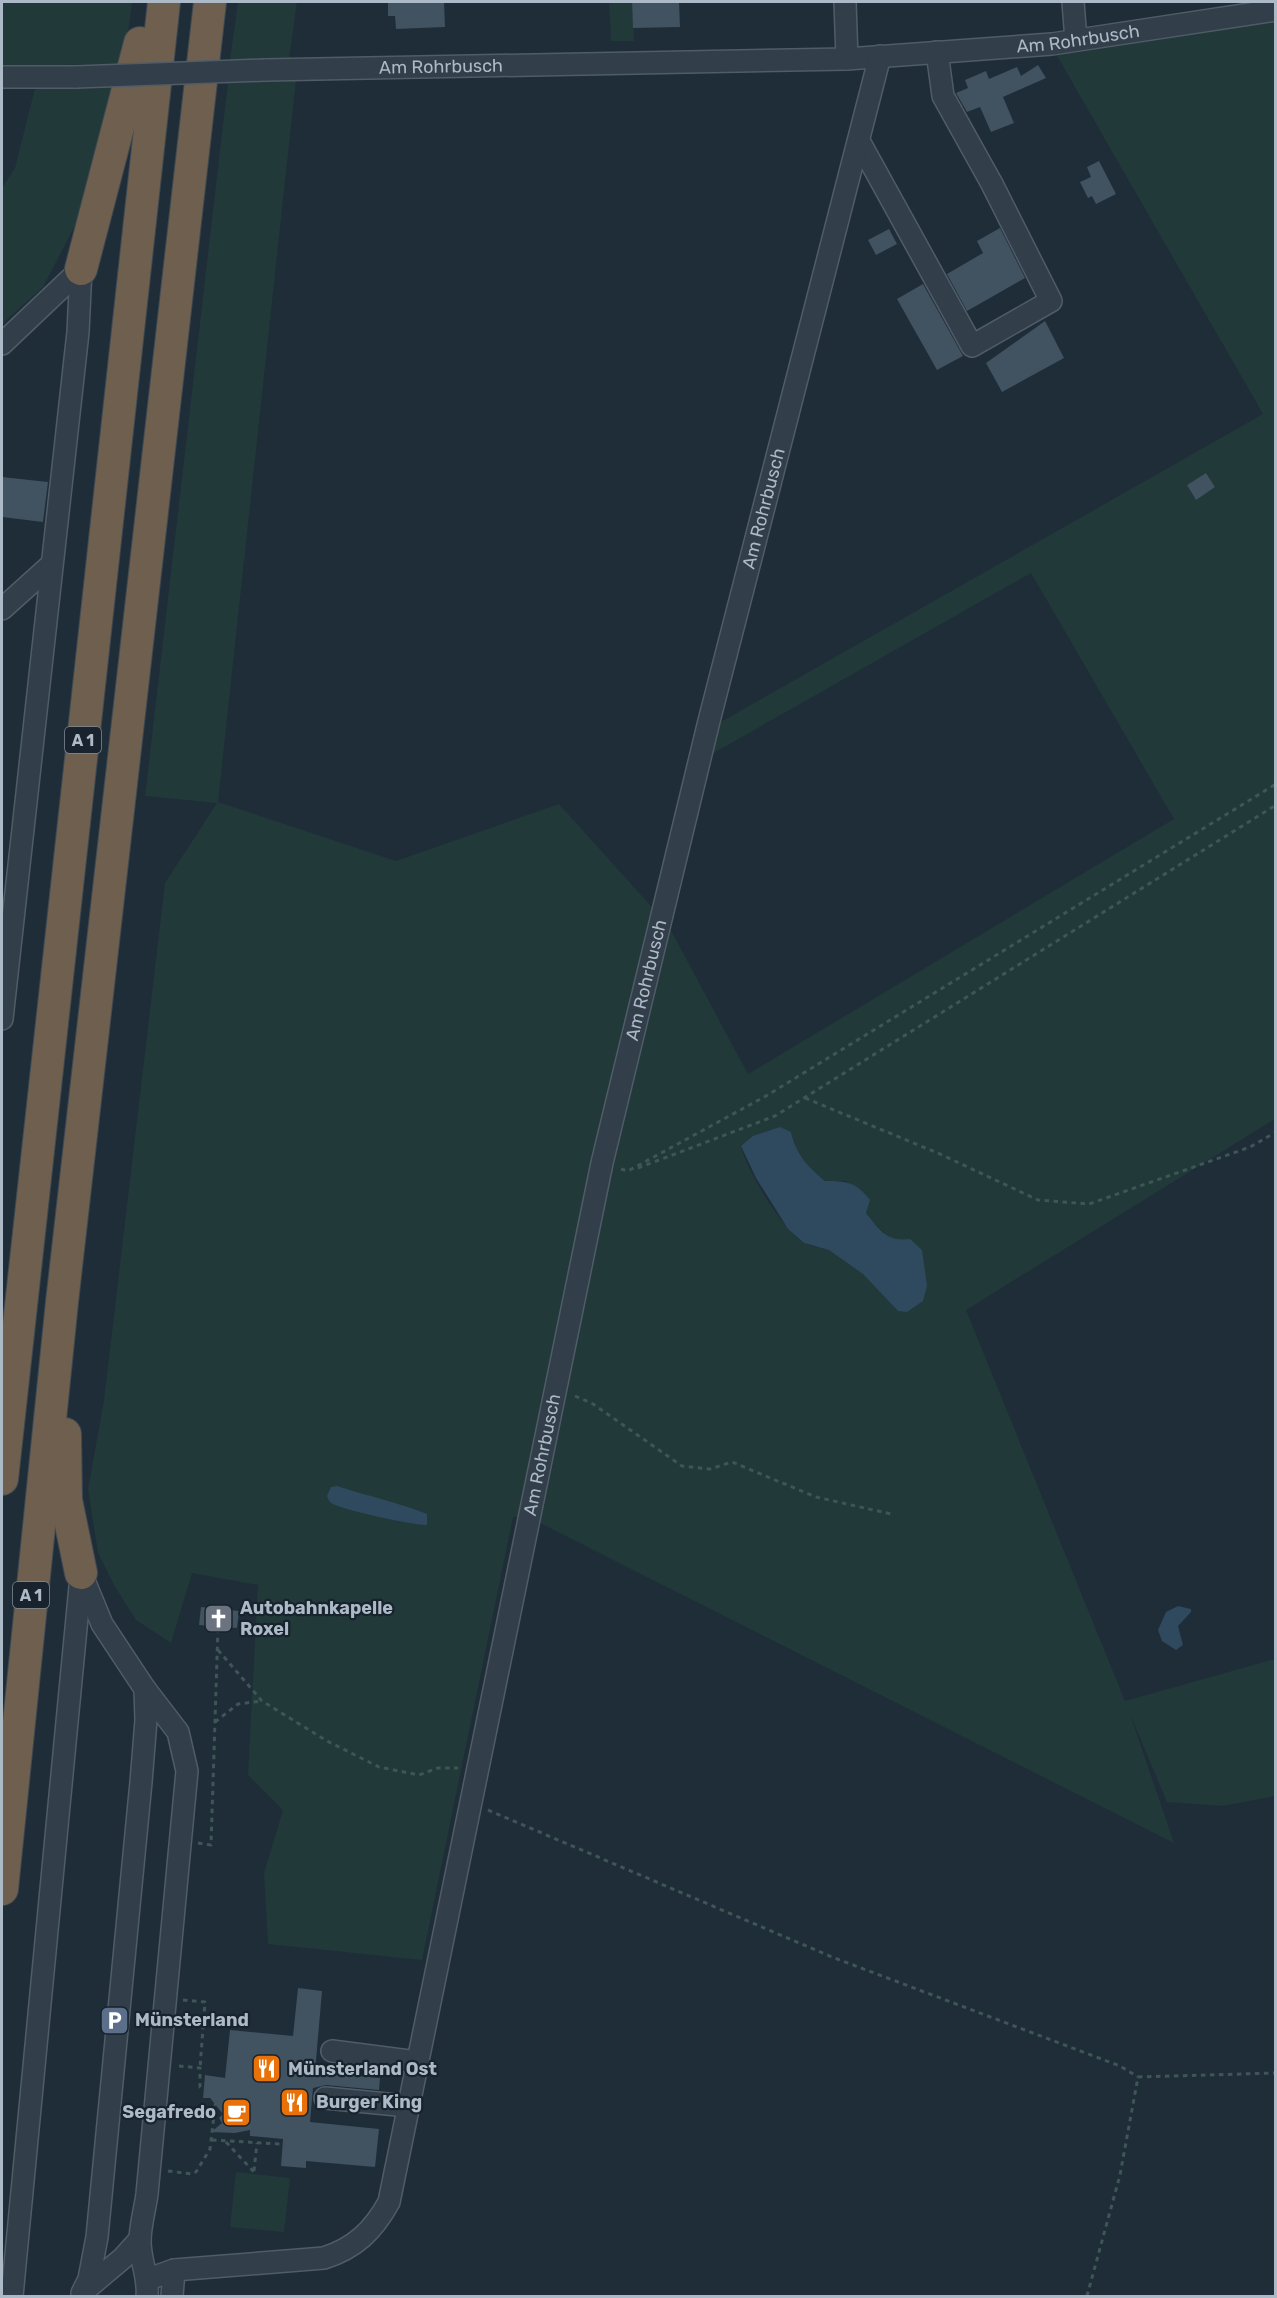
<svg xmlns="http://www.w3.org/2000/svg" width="1277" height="2298" font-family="Rubik,sans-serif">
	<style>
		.green { fill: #213939; fill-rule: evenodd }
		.water { fill: #2f495f }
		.building { fill: #415260 }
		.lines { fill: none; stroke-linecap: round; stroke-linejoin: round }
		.minor-casing { stroke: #505c67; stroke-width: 24 }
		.highway-casing { stroke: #3d4953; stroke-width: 34 }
		.path { stroke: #3e5656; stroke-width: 3; stroke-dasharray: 4.5 4.5; stroke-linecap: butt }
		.minor { stroke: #323e49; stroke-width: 21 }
		.highway { stroke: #6f5f4f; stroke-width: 32 }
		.minor-bridge-casing { stroke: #505c67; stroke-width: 24; stroke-linecap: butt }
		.minor-bridge { stroke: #323e49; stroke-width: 21 }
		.labels { text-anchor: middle; stroke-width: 4.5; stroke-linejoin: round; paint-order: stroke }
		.shield { fill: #18232d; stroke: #808c98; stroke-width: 1.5 }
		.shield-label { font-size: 16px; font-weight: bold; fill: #acb9c6 }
		.street-label { font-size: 18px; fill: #acb9c6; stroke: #18232d }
		.poi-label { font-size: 18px; font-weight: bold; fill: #acb9c6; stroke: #18232d; text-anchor: start }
	</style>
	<rect width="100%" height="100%" fill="#1f2d38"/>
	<g class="green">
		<path d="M2,2h130l-8,62 -122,2z"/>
		<path d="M238,2h59l-8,57 -59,1z"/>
		<path d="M609,2h23l2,39h-23z"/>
		<path d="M1275,20v1099l-309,191 159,391 150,-42v137l-52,10 -56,-4 -37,-88 44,129 -644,-325 -17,-1 -91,443 -154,-16 -4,-71 19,-63 -35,-35 10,-190 -66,-12 -21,70 -35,-23 -21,-33 -17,-34 -10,-64 16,-89 61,-517 52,-80 -72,-7 83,-714 68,-3 -78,723 178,59 163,-57 109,121 80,149 426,-255 -143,-246 -321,182 9,-32 544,-309 -207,-360zM1206,473l9,14 -20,12 -8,-14zM791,1132c5,23 16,34 34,49h21c14,23 26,45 49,60l3,70c-20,-22 -41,-48 -69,-61 -8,-4 -19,-3 -26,-8 -21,-13 -56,-71 -62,-96z"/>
		<path d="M117,87l-24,104 -50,96 -41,37v-136l13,-20 20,-80z"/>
		<path d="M236,2172l54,6 -6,54 -54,-5z"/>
	</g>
	<g class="water">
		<path d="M780,1127l11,5c5,22 16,34 34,49 22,0 31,1 45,19l-4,13c14,17 20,29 44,26l12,11 5,36 -4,15 -16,11 -9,-1 -35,-37 -34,-24 -25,-7 -16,-14 -32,-51 -15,-32 12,-10z"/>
		<path d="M337,1486c30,10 60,16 90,28v11c-10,1 -84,-15 -94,-21 -5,-3 -4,-4 -6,-8l4,-9z"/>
		<path d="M1178,1606l13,3v3l-13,14 5,19 -7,5 -14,-9 -4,-11 8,-18z"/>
	</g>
	<g class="building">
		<path d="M388,2h56l1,25 -49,2 -1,-13h-7z"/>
		<path d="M632,2h47l1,25 -47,1z"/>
		<path d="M1038,65l8,13 -43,19 11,26 -23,9 -11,-25 -13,5 -11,-19 12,-5 -3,-8 21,-9 3,8 28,-12 4,9z"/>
		<path d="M1099,161l17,33 -20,10 -4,-8 -4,2 -8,-16 11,-5 -4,-10z"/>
		<path d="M1000,228l25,50 -58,33 -20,-37 36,-21 -6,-12z"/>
		<path d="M889,229l8,15 -21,11 -8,-15z"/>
		<path d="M923,284l40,72 -26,14 -40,-71z"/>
		<path d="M1045,321l19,37 -62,34 -16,-29z"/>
		<path d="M1206,473l9,14 -19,13 -9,-15z"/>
		<path d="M2,477l46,5 -5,40 -41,-5z"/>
		<path d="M201,1607l38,4 -2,17 -38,-3z"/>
		<path d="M298,1988l24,3 -7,81 65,6 -1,12 -53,-5 -13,3 -3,34 69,7 -4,38 -69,-6v7l-25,-2 2,-27 -33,-3v-6l-15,3 -24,-1 11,-9 -3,-5 4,-4 -13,-16h-7l2,-23 20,3 5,-48 63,6z"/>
	</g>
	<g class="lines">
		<defs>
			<g id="minor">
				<path d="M845,2l2,57"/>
				<path d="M1073,2l3,38"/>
				<path id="s1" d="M265,70l582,-11 205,-15 224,-34"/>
				<path d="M2,77h74"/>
				<path d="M859,141l113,205 79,-45 -59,-117 -49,-88 -6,-44"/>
				<path d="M2,344l79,-75"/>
				<path d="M2,609l49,-44"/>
				<path d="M2,1019l76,-687 3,-63"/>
				<path d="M81,1573l21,51 43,65 33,43 9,39 -40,423c-2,15 -7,32 -7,47 0,20 9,36 7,55"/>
				<path d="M332,2051l85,11"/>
				<path d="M325,2098l83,8"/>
				<path id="s2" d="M149,2279l25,-9 150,-12c31,-10 49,-27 65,-56l213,-1039 107,-442 171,-665"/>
				<path d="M85,2290l38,-32 17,-19"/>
				<path d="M82,2293l7,-14 8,-42 44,-455 5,-62 -1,-31"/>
				<path d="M12,2296l69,-720"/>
				<path d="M172,2296l2,-26"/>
			</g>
			<g id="highway">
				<path d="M81,269l59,-226"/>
				<path d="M65,1434l1,66 15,73"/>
				<path d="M2,1479l162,-1477"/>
				<path d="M2,1889l60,-587 148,-1300"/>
			</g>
		</defs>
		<use href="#minor" class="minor-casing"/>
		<use href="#highway" class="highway-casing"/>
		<g class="path">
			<path d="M805,1098l135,56 98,46 51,4 161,-57 26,-15"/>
			<path d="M638,1168l137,-52 501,-311"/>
			<path d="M621,1169l7,2 138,-75 510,-312"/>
			<path d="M575,1396l18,8 89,62 28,3 22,-7 84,35 75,17"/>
			<path d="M218,1650l44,51 65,40 52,26 40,8 19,-7h20"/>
			<path d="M215,1722l23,-18 24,-3"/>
			<path d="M488,1810l344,147 288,109 18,11"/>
			<path d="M198,1843l13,2 7,-218"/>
			<path d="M183,2000l22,2 -5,66"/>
			<path d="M179,2066l21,2v19l4,1"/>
			<path d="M212,2140l68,4"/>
			<path d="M226,2142l28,30"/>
			<path d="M168,2171l24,3 4,-2 14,-23 6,-50"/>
			<path d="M254,2171l3,-28"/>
			<path d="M1087,2296l33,-121 18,-98 138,-4"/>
		</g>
		<use href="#minor" class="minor"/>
		<use href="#highway" class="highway"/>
		<defs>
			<path id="minor-bridge" d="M76,77l189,-7"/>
		</defs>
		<use href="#minor-bridge" class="minor-bridge-casing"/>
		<use href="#minor-bridge" class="minor-bridge"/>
	</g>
	<defs>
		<symbol id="church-square" viewBox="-11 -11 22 22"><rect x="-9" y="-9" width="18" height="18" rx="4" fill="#6b7280" stroke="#18232d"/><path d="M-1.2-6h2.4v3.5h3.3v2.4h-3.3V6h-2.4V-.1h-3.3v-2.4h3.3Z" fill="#fff"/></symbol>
		<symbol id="parking-square" viewBox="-11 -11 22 22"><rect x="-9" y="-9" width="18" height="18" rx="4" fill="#5c6f8a" stroke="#18232d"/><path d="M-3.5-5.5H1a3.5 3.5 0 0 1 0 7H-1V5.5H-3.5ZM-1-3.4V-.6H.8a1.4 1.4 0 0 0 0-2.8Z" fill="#fff"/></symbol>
		<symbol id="restaurant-square" viewBox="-11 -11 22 22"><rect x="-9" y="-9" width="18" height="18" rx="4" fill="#e8710a" stroke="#18232d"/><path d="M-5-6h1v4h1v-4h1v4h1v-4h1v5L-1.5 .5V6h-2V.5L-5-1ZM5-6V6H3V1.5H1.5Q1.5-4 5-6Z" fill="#fff"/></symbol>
		<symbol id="cafe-square" viewBox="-11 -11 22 22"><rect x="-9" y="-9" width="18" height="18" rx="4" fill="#e8710a" stroke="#18232d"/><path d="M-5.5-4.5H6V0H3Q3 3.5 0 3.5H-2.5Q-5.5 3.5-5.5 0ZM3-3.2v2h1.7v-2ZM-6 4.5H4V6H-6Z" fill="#fff"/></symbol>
	</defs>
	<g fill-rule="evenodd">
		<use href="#church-square" x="202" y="1602" width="33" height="33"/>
		<use href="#parking-square" x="98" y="2004" width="33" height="33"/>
		<use href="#restaurant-square" x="250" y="2052" width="33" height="33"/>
		<use href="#restaurant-square" x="278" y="2086" width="33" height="33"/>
		<use href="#cafe-square" x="220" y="2096" width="33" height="33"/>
	</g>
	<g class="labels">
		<g class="shield">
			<rect x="65" y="727" width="36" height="26" rx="4.5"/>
			<rect x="13" y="1582" width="36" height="26" rx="4.5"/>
		</g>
		<g class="shield-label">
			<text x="83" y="746">A 1</text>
			<text x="31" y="1601">A 1</text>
		</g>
		<g class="street-label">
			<text dy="6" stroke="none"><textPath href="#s1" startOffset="814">Am Rohrbusch</textPath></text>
			<text dy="6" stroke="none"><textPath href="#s1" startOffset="176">Am Rohrbusch</textPath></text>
			<text dy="6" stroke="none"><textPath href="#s2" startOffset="2000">Am Rohrbusch</textPath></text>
			<text dy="6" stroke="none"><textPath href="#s2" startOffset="1514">Am Rohrbusch</textPath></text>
			<text dy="6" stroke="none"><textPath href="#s2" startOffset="1028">Am Rohrbusch</textPath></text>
		</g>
		<g class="poi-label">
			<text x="240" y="1614">Autobahnkapelle<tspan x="240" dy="21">Roxel</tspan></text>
			<text x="135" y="2026">Münsterland</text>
			<text x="288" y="2075">Münsterland Ost</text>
			<text x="316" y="2108">Burger King</text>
			<text x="216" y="2118" text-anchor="end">Segafredo</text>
		</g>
	</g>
	<rect width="1277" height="2298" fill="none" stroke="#acb9c6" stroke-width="6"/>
</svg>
